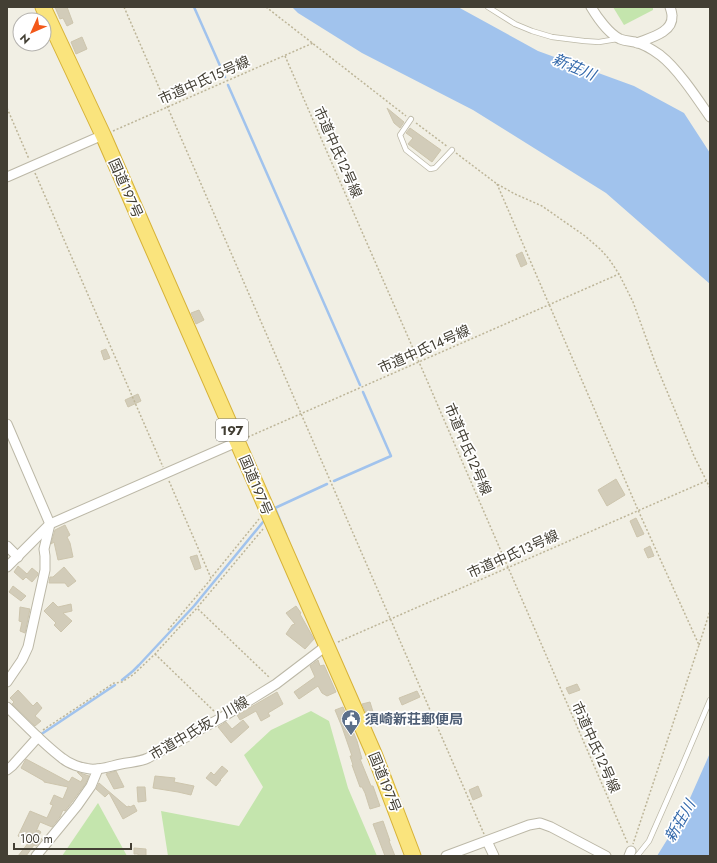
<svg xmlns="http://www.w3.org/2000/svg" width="717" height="863" font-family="Jost,'Noto Sans JP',sans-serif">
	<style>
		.green { fill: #c4e5ad }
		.water { fill: #a1c3ed }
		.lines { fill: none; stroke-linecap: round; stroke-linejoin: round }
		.stream { stroke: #a1c3ed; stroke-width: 2.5 }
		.building { fill: #d2ccb9; stroke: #cdc5ad }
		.service-casing { stroke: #bcb8a7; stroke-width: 6 }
		.minor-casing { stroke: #bcb8a7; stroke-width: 11 }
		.trunk-casing { stroke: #d7b237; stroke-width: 17 }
		.path { stroke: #bdb598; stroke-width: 1.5; stroke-dasharray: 2 2; stroke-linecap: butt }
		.service { stroke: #fff; stroke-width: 4.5 }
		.minor { stroke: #fff; stroke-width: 9 }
		.trunk { stroke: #fae47d; stroke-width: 15 }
		.labels { text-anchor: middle; stroke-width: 3.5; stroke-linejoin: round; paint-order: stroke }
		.shield { fill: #fff; stroke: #7b7971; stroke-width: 1 }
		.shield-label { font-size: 13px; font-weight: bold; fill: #433f34 }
		.street-label { font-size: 14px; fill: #433f34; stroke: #fff }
		.service-label { font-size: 14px; font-weight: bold; fill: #4e5e75; stroke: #fff; text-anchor: start }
		.water-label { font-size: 15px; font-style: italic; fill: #3167aa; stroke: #fff }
	</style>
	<rect width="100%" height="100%" fill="#f1efe4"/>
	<g class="green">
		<path d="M613,7h40v3l-29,15z"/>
		<path d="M311,711l18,10 19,67 29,68h-209l-7,-45 78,15 24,-39 -19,-32 27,-25z"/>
		<path d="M98,803l29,53h-65z"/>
	</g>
	<g class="water">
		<path d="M292,7h166l80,44 96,35 50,27 26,40v131l-104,-91 -133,-83 -111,-57 -64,-40z"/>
		<path d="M710,753v103h-53l26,-42z"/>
	</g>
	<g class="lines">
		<g class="stream">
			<path d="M194,7l31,70"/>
			<path d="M228,85l132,300"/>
			<path d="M334,481l57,-25 -28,-64"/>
			<path d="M286,535l-11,-27 52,-24"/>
			<path d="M122,680l11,-9 6,-6 55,-59 69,-84"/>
			<path d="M40,735l75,-50"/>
		</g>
	</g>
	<g class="building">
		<path d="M55,7h12l6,16 -6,3 -4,-8 -3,1z"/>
		<path d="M82,37l5,12 -11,5 -5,-12z"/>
		<path d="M387,108l17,14 -4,6 -6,-5z"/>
		<path d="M410,128l31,22 -9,12 -24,-18 5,-6 -7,-5z"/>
		<path d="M522,252l5,12 -6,3 -5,-12z"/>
		<path d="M199,310l5,10 -8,4 -5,-11z"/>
		<path d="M106,349l4,9 -6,2 -3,-9z"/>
		<path d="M138,394l3,7 -13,6 -3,-7z"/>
		<path d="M616,479l9,16 -18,11 -9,-16z"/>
		<path d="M636,518l8,16 -7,3 -7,-16z"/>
		<path d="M65,525l5,10 -3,2 3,6 3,14 -15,3 -4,-18 -3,2 4,-14z"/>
		<path d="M650,546l4,10 -6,2 -4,-9z"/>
		<path d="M197,555l4,13 -6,2 -5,-13z"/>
		<path d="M498,556l3,9 -6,3 -4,-9z"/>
		<path d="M18,566l9,8 5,-6 6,5v2l-6,7 -6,-5 -3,3 -9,-8z"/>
		<path d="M64,567l12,14 -8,6 -3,-4h-16l1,-6h3z"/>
		<path d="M13,586l13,10 -5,5 -12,-9z"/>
		<path d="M53,602l5,5 13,-3 1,7 -9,2 9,8 -11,11 -7,-7 2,-2 -12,-12z"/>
		<path d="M296,606l5,7 -1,1 14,25 -9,10 -19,-15 6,-9 3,-1 -9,-11z"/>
		<path d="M20,607l10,2 -5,24 -5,-2 2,-9 -3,-1z"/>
		<path d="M318,660l2,6 4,-1 12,27 -9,4 -5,-3 -4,-7 -19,13 -5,-7 21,-15 -5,-11z"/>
		<path d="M577,684l3,6 -11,4 -3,-6z"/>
		<path d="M18,690l15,16 4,-4 5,6 -7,8 6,5 -6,5 -23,-22 2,-2 -4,-4z"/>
		<path d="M417,691l3,6 -18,8 -3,-7z"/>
		<path d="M277,692l6,12 -15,9 2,3 -9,5 -5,-10 -16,9 -3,-5z"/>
		<path d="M370,702l4,13 -6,2 -6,-13z"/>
		<path d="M343,707l14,34 5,18h-2l11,27h2l7,20 -10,3 -5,-16 -3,-6h-2l-8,-22h1l-3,-9h2l-10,-29 -7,-17z"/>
		<path d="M243,720l6,7 -18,16 -13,-16 8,-5 6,7z"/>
		<path d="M26,759l43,23 3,-5 9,5 2,-4 -6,-6 12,4 -3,7 -14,19 -7,9 -2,-1 -3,7 -8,10 -12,-5 -5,12 3,-4 3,2 -3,5 4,2 -6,7 -2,-1 -8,11h-8l11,-14 -11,-6 12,-25 17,7 6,-13 -3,-1 4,-9 9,4 5,-12 -24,-5v-1l-23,-13z"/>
		<path d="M222,766l6,5 -8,9h1l-5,6 -10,-8 5,-6 3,3z"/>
		<path d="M116,771l8,16 -10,2 -8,-15z"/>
		<path d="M155,776l20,2 -1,4 20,4 -3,9 -13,-3 -25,-4z"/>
		<path d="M99,783l28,24 2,-1 1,1 4,-2 3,6 -14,8 -14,-26 -4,4 -9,-8z"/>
		<path d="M478,786l4,10 -9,4 -4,-10z"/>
		<path d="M137,787h8l1,14 -8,1z"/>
		<path d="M383,821l7,20h-1l6,15h-10l-12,-32z"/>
		<path d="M134,848l12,1v7h-8v-2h-4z"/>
	</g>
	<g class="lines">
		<defs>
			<g id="service">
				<path d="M488,7l27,17 17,7 20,6 32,4 15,1 18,-3"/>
				<path d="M411,119l-11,16 6,15 24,19 5,-1 17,-18"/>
				<path d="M637,856l12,-15 33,-75 28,-66"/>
			</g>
			<g id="minor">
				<path d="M591,7c6,10 18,27 29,32 5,2 10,2 15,3 8,2 18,8 25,13 18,14 37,43 50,62"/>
				<path d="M637,43c12,-5 36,-10 35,-27 0,-3 -1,-6 -2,-9"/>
				<path d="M7,177l96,-42"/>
				<path d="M7,424l43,100 -6,25 1,7v14l-17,77 -6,13 -15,22"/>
				<path d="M7,546l11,11"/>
				<path d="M7,567l43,-43 187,-82"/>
				<path d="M7,707c18,17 35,36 55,51 7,6 19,10 28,11 11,1 21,-3 31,-5 9,-2 19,-2 27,-6l73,-40 55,-34 46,-35 5,-3"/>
				<path d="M7,770l5,-4 26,-29"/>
				<path d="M487,841l7,15"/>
				<path d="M36,856l41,-50 14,-20 7,-17"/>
				<path d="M446,856l83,-31 11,-2 11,4 55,29"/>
				<path d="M629,856l2,-5"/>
			</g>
			<path id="trunk" d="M43,7l60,128 31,71 241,550 38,100"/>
		</defs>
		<use href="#service" class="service-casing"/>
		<use href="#minor" class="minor-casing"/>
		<use href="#trunk" class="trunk-casing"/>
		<g class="path">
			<path d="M124,7l360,827"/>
			<path d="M266,7l140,109"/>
			<path d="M285,56l134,306 209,482"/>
			<path d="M7,108l22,51"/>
			<path d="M416,123l32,24"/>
			<path d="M113,131l200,-88"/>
			<path d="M456,153l41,31 18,10 27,12 43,30 15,13 9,10 10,15 14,28 23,63 38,91 16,32"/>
			<path d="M35,173l128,294"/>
			<path d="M497,184l141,326 61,135 -66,199"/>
			<path d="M248,437l371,-163"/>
			<path d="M169,481l42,97 48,-59"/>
			<path d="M198,609l72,69"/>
			<path d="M168,630l43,-51"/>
			<path d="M338,642l368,-161"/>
			<path d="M699,645l11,-34"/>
			<path d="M155,654l60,58"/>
			<path d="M43,730l71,-47 8,-1 12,-8 21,-20 42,-46 66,-79"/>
		</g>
		<use href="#service" class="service"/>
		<use href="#minor" class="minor"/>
		<use href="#trunk" class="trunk"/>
	</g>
	<defs>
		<symbol id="civic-pin" viewBox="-11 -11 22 30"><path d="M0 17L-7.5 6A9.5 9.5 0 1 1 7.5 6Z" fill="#5c6f8a" stroke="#fff"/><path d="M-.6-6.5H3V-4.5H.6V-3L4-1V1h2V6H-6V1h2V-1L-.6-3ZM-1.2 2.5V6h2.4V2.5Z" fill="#fff"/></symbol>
	</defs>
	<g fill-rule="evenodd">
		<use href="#civic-pin" x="340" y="708" width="22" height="30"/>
	</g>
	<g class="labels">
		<rect class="shield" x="216" y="419" width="32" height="22" rx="3"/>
		<g class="shield-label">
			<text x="232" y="435">197</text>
		</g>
		<g class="street-label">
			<text transform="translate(204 80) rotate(-24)" y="5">市道中氏15号線</text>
			<text transform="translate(338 152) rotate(66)" y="5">市道中氏12号線</text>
			<text transform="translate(126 188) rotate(66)" y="5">国道197号</text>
			<text transform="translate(424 349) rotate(-24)" y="5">市道中氏14号線</text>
			<text transform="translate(468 449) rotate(67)" y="5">市道中氏12号線</text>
			<text transform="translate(256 485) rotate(67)" y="5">国道197号</text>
			<text transform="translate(513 554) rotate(-24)" y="5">市道中氏13号線</text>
			<text transform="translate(199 728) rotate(-30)" y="5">市道中氏坂ノ川線</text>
			<text transform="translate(596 747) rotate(66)" y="5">市道中氏12号線</text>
			<text transform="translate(385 782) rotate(68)" y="5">国道197号</text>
		</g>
		<g class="service-label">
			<text x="365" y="724">須崎新荘郵便局</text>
		</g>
		<g class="water-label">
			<text transform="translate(574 67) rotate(23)" y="5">新荘川</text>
			<text transform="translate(680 821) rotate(-60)" y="5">新荘川</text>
		</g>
	</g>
	<rect width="717" height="863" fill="none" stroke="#433f34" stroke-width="16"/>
	<g transform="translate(32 32) rotate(225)"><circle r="19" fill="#ffffff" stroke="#b4b2ae"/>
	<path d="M0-3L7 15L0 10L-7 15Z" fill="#f35819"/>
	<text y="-6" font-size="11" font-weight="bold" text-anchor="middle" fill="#433f34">N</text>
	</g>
	<path d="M14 843v6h117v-6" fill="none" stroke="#433f34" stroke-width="2"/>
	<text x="20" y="843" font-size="12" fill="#433f34" stroke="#ffffff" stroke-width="3" paint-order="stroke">100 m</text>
</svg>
